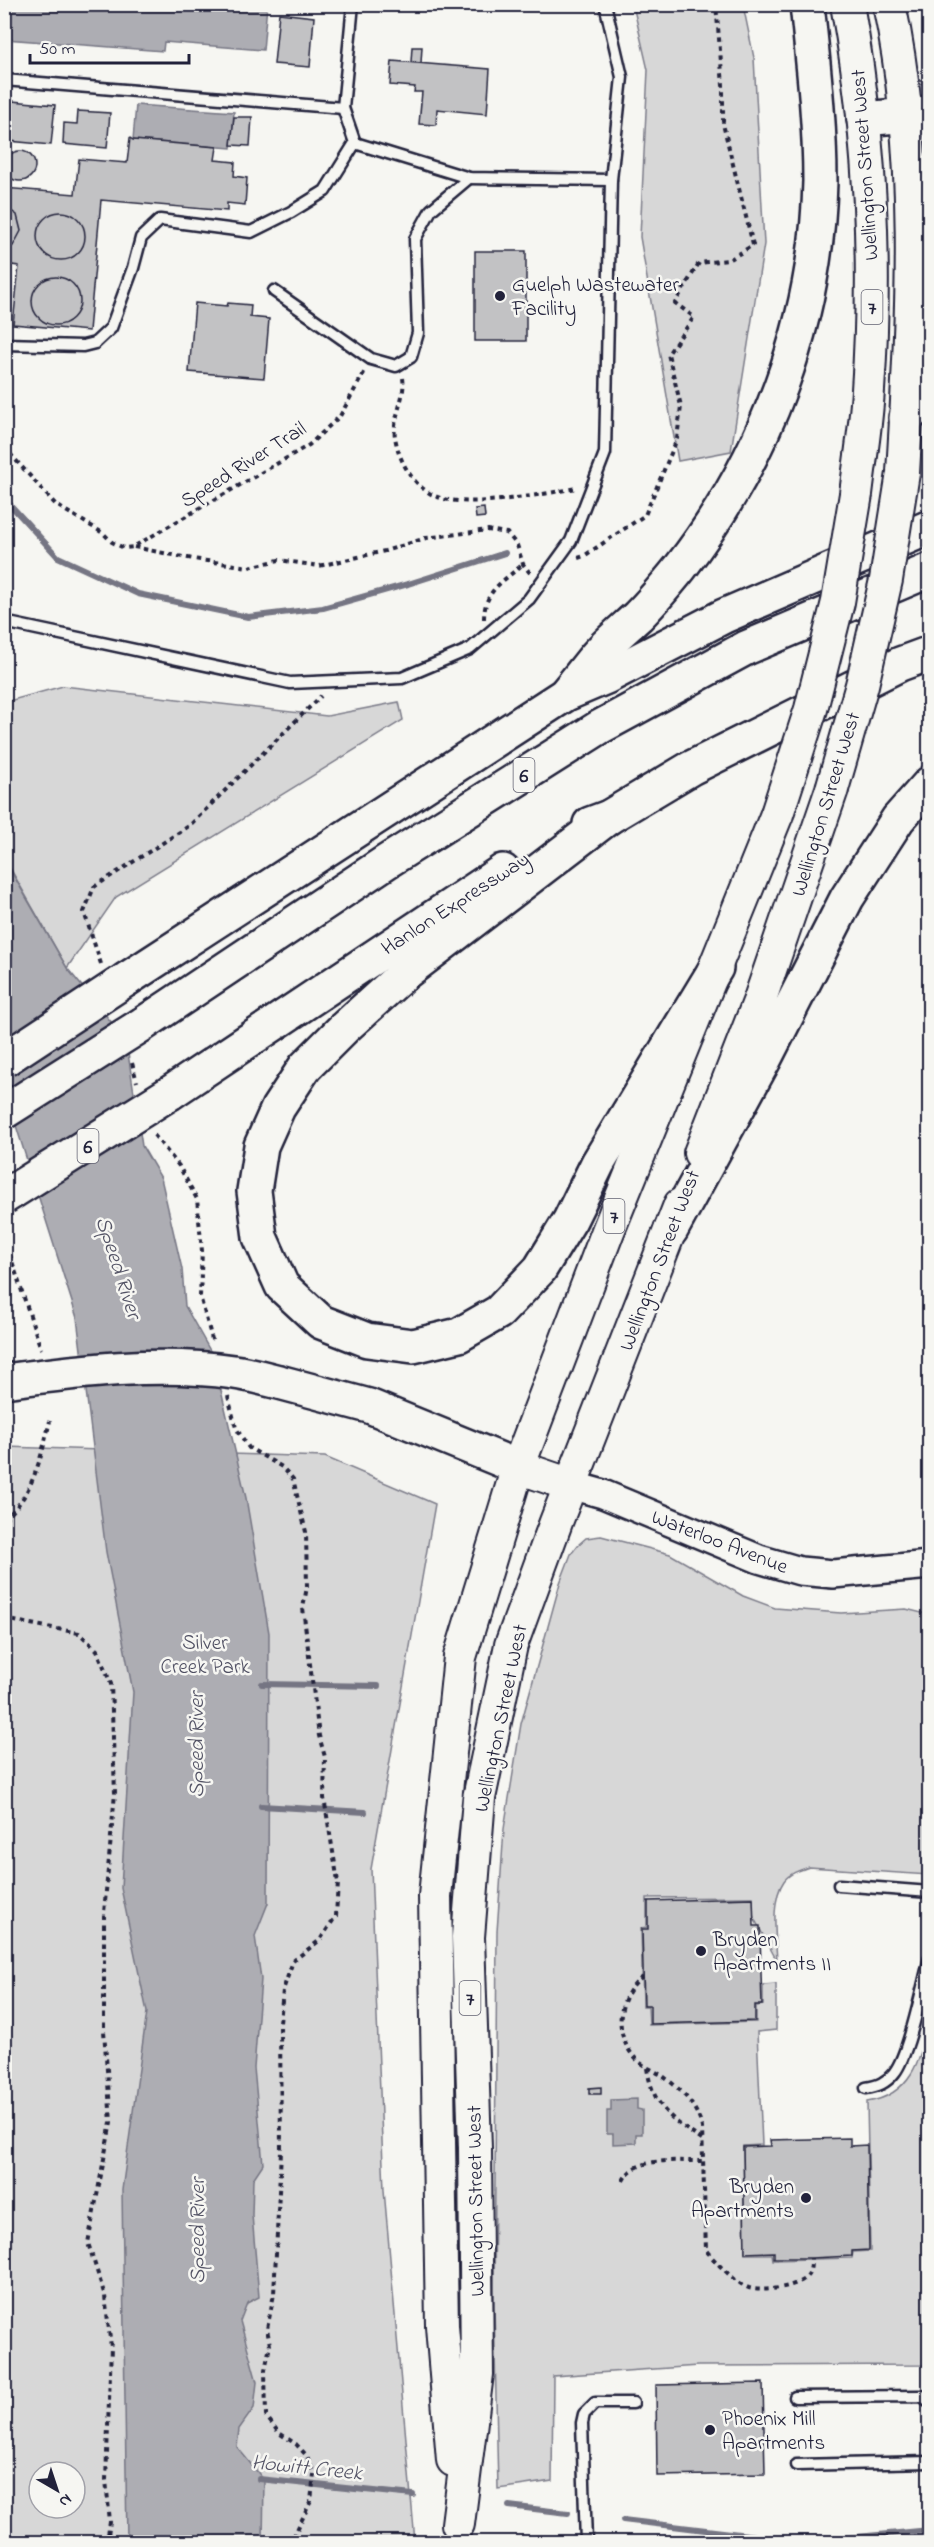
<svg xmlns="http://www.w3.org/2000/svg" width="934" height="2547" font-family="'Indie Flower',sans-serif">
	<style>
		.green { fill: #d7d7d7; stroke: #7c7c89; stroke-width: 1.5; fill-rule: evenodd }
		.water { fill: #adadb3; stroke: #757583; stroke-width: 1.5 }
		.lines { fill: none; stroke-linecap: round; stroke-linejoin: round }
		.stream { stroke: #757583; stroke-width: 6 }
		.building { fill: #c2c2c4; stroke: #22223b; stroke-width: 1.5 }
		.lane-casing { stroke: #22223b; stroke-width: 15 }
		.secondary-casing { stroke: #22223b; stroke-width: 32 }
		.primary-casing { stroke: #22223b; stroke-width: 36 }
		.highway-casing { stroke: #22223b; stroke-width: 38 }
		.path { stroke: #22223b; stroke-width: 4; stroke-dasharray: 4.5 4.5; stroke-linecap: butt }
		.lane { stroke: #f6f6f2; stroke-width: 10 }
		.secondary { stroke: #f6f6f2; stroke-width: 27 }
		.primary { stroke: #f6f6f2; stroke-width: 32 }
		.highway { stroke: #f6f6f2; stroke-width: 33 }
		.primary-bridge-casing { stroke: #22223b; stroke-width: 36; stroke-linecap: butt }
		.highway-bridge-casing { stroke: #22223b; stroke-width: 38; stroke-linecap: butt }
		.primary-bridge { stroke: #f6f6f2; stroke-width: 32 }
		.highway-bridge { stroke: #f6f6f2; stroke-width: 33 }
		.poi-dot { fill: #22223b; stroke: #f6f6f2; stroke-width: 2 }
		.labels { text-anchor: middle; stroke-width: 5; stroke-linejoin: round; paint-order: stroke }
		.shield { fill: #f6f6f2; stroke: #626272; stroke-width: 1.5 }
		.shield-label { font-size: 20px; font-weight: bold; fill: #22223b }
		.street-label { font-size: 21px; fill: #22223b; stroke: #f6f6f2 }
		.poi-label { font-size: 21px; fill: #22223b; stroke: #f6f6f2; text-anchor: start }
		.park-label { font-size: 21px; fill: #4f4f62; stroke: #f6f6f2 }
		.water-label { font-size: 22px; font-style: italic; fill: #535365; stroke: #f6f6f2 }
	</style>
	<rect width="100%" height="100%" fill="#f6f6f2"/>
	<filter id="ink" filterUnits="userSpaceOnUse"><feTurbulence type="fractalNoise" baseFrequency=".0167" numOctaves="2"/><feDisplacementMap in="SourceGraphic" scale="12" xChannelSelector="R" yChannelSelector="G"/><feConvolveMatrix kernelMatrix="1 2 1 2 8 2 1 2 1" color-interpolation-filters="sRGB"/></filter>
	<g filter="url(#ink)">
		<g class="green">
			<path d="M633,5h110l11,53 10,186 -33,207 -53,10 -38,-224 8,-167z"/>
			<path d="M63,686l264,30 72,-14 4,18 -287,177 -49,71 -62,-109v-157z"/>
			<path d="M5,1447l320,10 110,47 -64,365 13,321 31,352h-410zM39,2472h36v36h-36z"/>
			<path d="M601,1536l69,18 73,42 32,12 66,5 65,-4 24,6 -1,260 -120,-8c-9,3 -19,6 -25,14 -14,20 -8,56 -7,80l-24,-45v-19l-106,1v29l-6,1 2,78h5l1,19 107,-3v-16l7,-1v-20l13,-1v46l-19,2 5,113 -19,1 2,108h27l1,6 79,-2 1,-6 17,-1 -3,-149c44,-7 54,-43 62,-80v343l-231,1 -145,10 -1,105 -54,8 -4,-185 3,-372 7,-103 17,-105 39,-141 11,-29 7,-9 8,-7z"/>
		</g>
		<g class="water">
			<path d="M4,5h263l-4,45 -99,-8 -1,9 -158,-12z"/>
			<path d="M136,105l98,7 -3,36 -98,-8z"/>
			<path d="M4,859l63,109 59,72 16,106 19,32 21,91 3,37 28,50 33,142 23,135 -1,270 -13,33 6,43 -7,89 9,96 -10,15 -1,36 7,82 -12,6 -7,18 17,61 -3,26 -15,21 -2,18 27,33 -1,62h-136l-5,-352 25,-178 -26,-124 12,-196 -27,-140 -29,-234 -72,-227z"/>
			<path d="M637,2099v10l5,1v24h-6v9l-23,1v-10h-6v-23h4v-11z"/>
		</g>
		<g class="lines">
			<g class="stream">
				<path d="M4,498l54,59 80,37 110,23 75,-9 85,-24 97,-31"/>
				<path d="M262,1684l116,2"/>
				<path d="M261,1806l104,6"/>
				<path d="M259,2479l154,16"/>
				<path d="M509,2506l59,7"/>
				<path d="M623,2520l182,22 125,-12"/>
			</g>
		</g>
		<g class="building">
			<path d="M489,4h35l-13,6 -11,-1z"/>
			<path d="M279,13l35,4 -4,50 -36,-3z"/>
			<path d="M412,47h10l-1,16 -10,-1z"/>
			<path d="M392,61l98,8 -3,45 -50,-5 -1,16 -17,-1 3,-32h-8l1,-5 -25,-2z"/>
			<path d="M12,101l43,4 -4,40 -42,-4z"/>
			<path d="M78,111l32,2 -3,35 -44,-4 1,-21 13,1z"/>
			<path d="M234,117h18l-2,29 -19,-1z"/>
			<path d="M130,138l3,2 84,7 -2,13 20,2 -1,14 13,2 -2,27 -18,-2v8l-126,-11 -12,131 -76,-7 6,-58 -15,-2v-76l71,6 4,-35 48,4z"/>
			<circle cx="20" cy="166" r="15"/>
			<path d="M4,206l13,9 4,16 -8,15 -9,5z"/>
			<circle cx="61" cy="236" r="24"/>
			<rect x="475" y="251" width="51" height="90"/>
			<circle cx="56" cy="301" r="24"/>
			<path d="M195,303l32,3 1,-3 23,2 -1,12 19,2 -5,59 -75,-6z"/>
			<path d="M484,508l1,9 -9,1 -1,-9z"/>
			<path d="M753,1898l1,28h6l1,47 1,32h-7v16l-105,3v-19h-6l-2,-76h6v-28z"/>
			<path d="M601,2087v7h-12v-6z"/>
			<path d="M850,2138v8l17,-1 2,105 -17,1v5l-41,2h-37v-6l-29,1 -2,-106 28,-1 -1,-6z"/>
			<path d="M763,2383l2,91 -108,2 -1,-91z"/>
			<path d="M887,2536l1,6h-59z"/>
		</g>
		<g class="lines">
			<defs>
				<g id="lane">
					<path d="M4,80l339,28"/>
					<path d="M355,143l114,35 142,2"/>
					<path d="M274,291l97,68 25,7 15,-9 7,-24 -3,-94 16,-29 38,-32"/>
					<path d="M4,344l79,2 12,-3 16,-15 22,-60 8,-30 19,-18 91,12 40,-20 34,-21 30,-48 -12,-35 10,-104"/>
					<path d="M4,622l286,61 112,-5 68,-29 59,-50 42,-58 34,-88 6,-273 11,-103 -17,-73"/>
					<path d="M839,1885l91,7"/>
					<path d="M866,2088c12,-2 20,-5 28,-15 15,-18 29,-89 36,-115"/>
					<path d="M795,2397l127,-1 8,6"/>
					<path d="M796,2465l134,-3"/>
					<path d="M586,2542l-4,-119 2,-9 11,-11h38"/>
				</g>
				<path id="secondary" d="M571,1485l32,9 156,65 41,12 33,3 97,-9"/>
				<g id="primary">
					<path d="M847,4c23,127 30,257 21,386 -2,35 -8,70 -12,104"/>
					<path d="M889,4c33,155 23,312 14,469"/>
					<path d="M700,1153l59,-151 73,-213"/>
					<path d="M518,1467l53,18"/>
					<path d="M453,2460l-11,-134 -7,-430 25,-239 58,-190 90,-236 169,-417"/>
					<path d="M458,2524l19,-150 -2,-226 -7,-211 11,-139 32,-153 45,-123 124,-317"/>
				</g>
				<g id="highway">
					<path d="M864,119l66,-6"/>
					<path d="M906,418l24,-23"/>
					<path d="M567,692c10,-12 19,-24 28,-35 13,-15 29,-28 43,-41 15,-15 29,-32 42,-48 86,-110 137,-247 140,-387 0,-59 -7,-118 -13,-177"/>
					<path d="M609,817l-204,156 -61,55 -39,39 -27,41 -17,38 -7,45 6,46 22,49 39,36 46,18 46,6 46,-11 40,-23 41,-43 30,-49 28,-57 118,-195"/>
					<path d="M590,824l19,-7 82,-49 209,-104 30,-11"/>
					<path d="M127,979l439,-285 40,-17 118,-61 206,-89"/>
					<path d="M143,1024l243,-162 214,-135 146,-79 184,-78"/>
					<path d="M170,1093l333,-222"/>
					<path d="M671,1230l93,-170 83,-162 51,-79 32,-36"/>
					<path d="M279,1382l90,24 149,61"/>
				</g>
			</defs>
			<use href="#lane" class="lane-casing"/>
			<use href="#secondary" class="secondary-casing"/>
			<use href="#primary" class="primary-casing"/>
			<use href="#highway" class="highway-casing"/>
			<g class="path">
				<path d="M403,378c3,20 -11,40 -8,59 4,24 17,48 40,59 31,14 107,-2 142,-8"/>
				<path d="M4,447l52,58 47,28 9,9 12,6 9,-1 176,-102 31,-29 25,-45"/>
				<path d="M134,547l59,12 56,8 30,-7 40,6 66,-15 41,-13 62,-8 19,3 10,12 6,19 7,9"/>
				<path d="M578,558l6,-2 61,-41 32,-76 4,-33 -13,-52 26,-37 -19,-14 24,-40 30,-3 24,-15 -30,-121v-39l-7,-81"/>
				<path d="M484,619c0,-29 19,-37 39,-55"/>
				<path d="M101,964l-17,-52 10,-25 95,-61 132,-130"/>
				<path d="M132,1063l5,19"/>
				<path d="M154,1135l25,31 18,33 5,52 -2,45 13,47"/>
				<path d="M4,1237l37,112"/>
				<path d="M930,1350v37"/>
				<path d="M228,1396l8,32 13,20 33,19 11,12 13,53 1,55 -4,21 16,128 6,21 -1,41 14,84 -2,34 -16,24 -27,21 -10,29 -3,33 1,128 -7,143 -7,35 3,16 -5,25 1,46 13,17 17,11 11,12 7,18 -3,27 -20,41"/>
				<path d="M4,1519c29,-22 38,-66 46,-98"/>
				<path d="M4,1619l75,14 18,17 14,34 4,109 -11,120v118l7,91 -23,121 17,53 6,51 -5,133 4,42 -3,20"/>
				<path d="M643,1977c-27,20 -30,58 -7,82 7,8 19,11 28,18 17,12 34,30 38,51l4,122c7,10 31,34 43,38 13,4 43,0 55,-9 7,-5 7,-13 7,-21"/>
				<path d="M647,2068c6,39 24,51 55,72"/>
				<path d="M623,2181c12,-26 56,-19 80,-20"/>
			</g>
			<use href="#lane" class="lane"/>
			<use href="#secondary" class="secondary"/>
			<use href="#primary" class="primary"/>
			<use href="#highway" class="highway"/>
			<defs>
				<g id="primary-bridge">
					<path d="M832,789l30,-104 24,-105 17,-107"/>
					<path d="M777,814l34,-105 27,-107 18,-108"/>
				</g>
				<g id="highway-bridge">
					<path d="M4,1060l123,-81"/>
					<path d="M4,1112l139,-88"/>
					<path d="M4,1197l166,-104"/>
					<path d="M4,1381c76,-10 154,-20 230,-9 15,2 30,6 45,10"/>
				</g>
			</defs>
			<use href="#primary-bridge" class="primary-bridge-casing"/>
			<use href="#highway-bridge" class="highway-bridge-casing"/>
			<use href="#primary-bridge" class="primary-bridge"/>
			<use href="#highway-bridge" class="highway-bridge"/>
		</g>
	</g>
	<g class="poi-dot">
		<circle cx="500" cy="296" r="6"/>
		<circle cx="701" cy="1951" r="6"/>
		<circle cx="806" cy="2198" r="6"/>
		<circle cx="710" cy="2430" r="6"/>
	</g>
	<g class="labels">
		<g class="shield">
			<rect x="861.5" y="290" width="21" height="34" rx="4.5"/>
			<rect x="513.5" y="758" width="21" height="34" rx="4.5"/>
			<rect x="77.5" y="1129" width="21" height="34" rx="4.5"/>
			<rect x="603.5" y="1199" width="21" height="34" rx="4.5"/>
			<rect x="459.5" y="1981" width="21" height="34" rx="4.5"/>
		</g>
		<g class="shield-label">
			<text x="872" y="314">7</text>
			<text x="524" y="782">6</text>
			<text x="88" y="1153">6</text>
			<text x="614" y="1223">7</text>
			<text x="470" y="2005">7</text>
		</g>
		<g class="street-label">
			<text transform="translate(864 165) rotate(-94)" y="7">Wellington Street West</text>
			<text transform="translate(243 464) rotate(-32)" y="7">Speed River Trail</text>
			<text transform="translate(825 804) rotate(-73)" y="7">Wellington Street West</text>
			<text transform="translate(455 903) rotate(-33)" y="7">Hanlon Expressway</text>
			<text transform="translate(659 1260) rotate(-69)" y="7">Wellington Street West</text>
			<text transform="translate(720 1541) rotate(21)" y="7">Waterloo Avenue</text>
			<text transform="translate(500 1718) rotate(-78)" y="7">Wellington Street West</text>
			<text transform="translate(475 2201) rotate(-91)" y="7">Wellington Street West</text>
		</g>
		<g class="poi-label">
			<text x="512" y="291">Guelph Wastewater<tspan x="512" dy="24">Facility</tspan></text>
			<text x="713" y="1946">Bryden<tspan x="713" dy="24">Apartments II</tspan></text>
			<text x="794" y="2193" text-anchor="end">Bryden<tspan x="794" dy="24">Apartments</tspan></text>
			<text x="722" y="2425">Phoenix Mill<tspan x="722" dy="24">Apartments</tspan></text>
		</g>
		<g class="park-label">
			<text x="205" y="1649">Silver<tspan x="205" dy="24">Creek Park</tspan></text>
		</g>
		<g class="water-label">
			<text transform="translate(120 1267) rotate(72)" y="8">Speed River</text>
			<text transform="translate(195 1745) rotate(-90)" y="8">Speed River</text>
			<text transform="translate(196 2231) rotate(-90)" y="8">Speed River</text>
			<text transform="translate(307 2466) rotate(6)" y="8">Howitt Creek</text>
		</g>
	</g>
	<rect width="934" height="2547" fill="none" stroke="#f6f6f2" stroke-width="24"/>
	<rect x="12" y="12" width="910" height="2523" fill="none" stroke="#22223b" stroke-width="2" filter="url(#ink)"/>
	<g transform="translate(57 2490) rotate(141)"><circle r="28" fill="#f6f6f2" stroke="#a1a1a9" stroke-width="1.5"/>
	<path d="M0-4.5L10 22L0 15L-10 22Z" fill="#22223b"/>
	<text y="-9" font-size="16" font-weight="bold" text-anchor="middle" fill="#22223b">N</text>
	</g>
	<path d="M30 54v9h159v-9" fill="none" stroke="#22223b" stroke-width="3"/>
	<text x="39" y="54" font-size="18" fill="#22223b" stroke="#f6f6f2" stroke-width="4.5" paint-order="stroke">50 m</text>
</svg>
